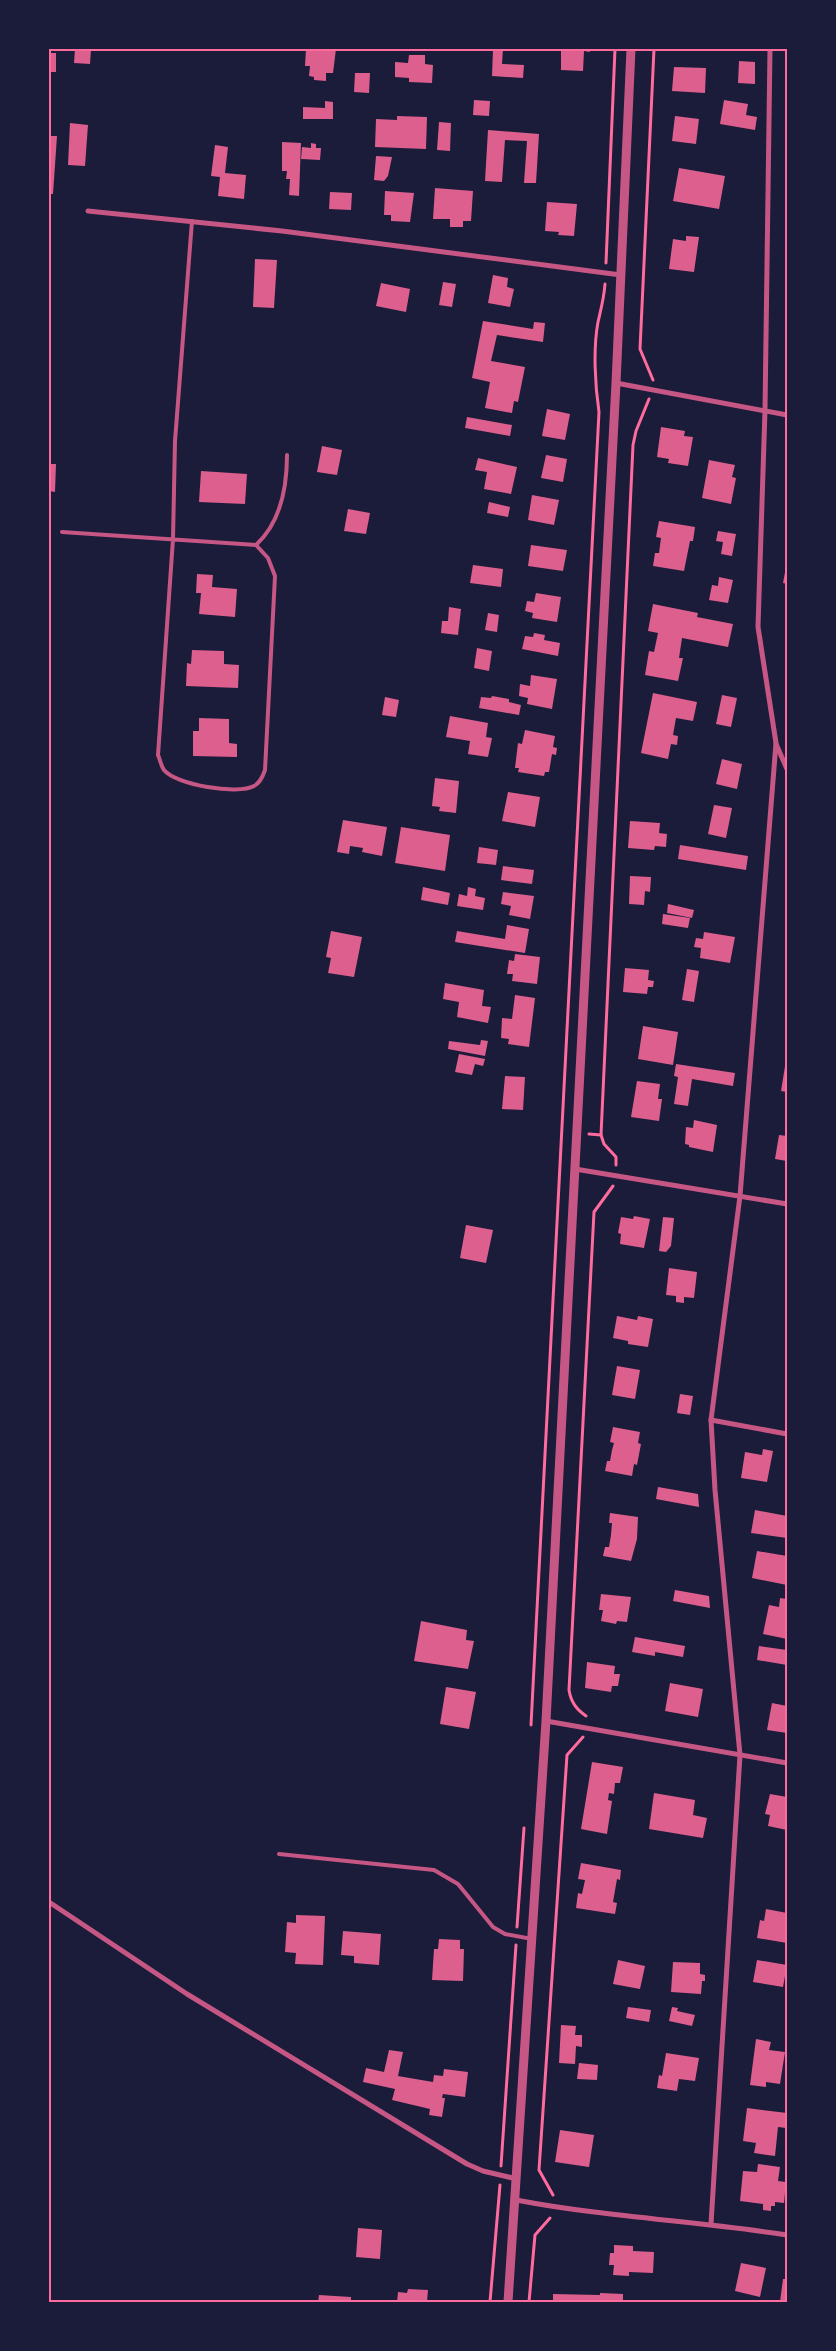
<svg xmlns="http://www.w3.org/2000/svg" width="836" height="2351" font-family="'Roboto Condensed',sans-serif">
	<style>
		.building { fill: #dd5f8e }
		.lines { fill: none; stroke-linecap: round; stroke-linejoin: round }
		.path { stroke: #ff6b9d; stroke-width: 3 }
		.service { stroke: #c65784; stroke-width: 4 }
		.minor { stroke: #c65784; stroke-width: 5 }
		.tertiary { stroke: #c65784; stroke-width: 9 }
		.neatline { fill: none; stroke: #ff6b9d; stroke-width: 2 }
	</style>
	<rect width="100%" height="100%" fill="#1b1b3a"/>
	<g class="building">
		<path d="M75,49h16l-1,15 -16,-1z"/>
		<path d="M306,49h30l-3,24h-7v8l-12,-1v-3l-5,-1 1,-10h-5z"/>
		<path d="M493,49h10l-1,15 22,1 -1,13 -31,-2z"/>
		<path d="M561,49h29v3l-6,-1 -1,20 -22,-1z"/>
		<rect x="49" y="53" width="7" height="19"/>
		<path d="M409,55h16v9l8,1 -1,18 -23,-1v-4l-14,-1v-15l13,1z"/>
		<path d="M739,61l16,1v22l-17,-1z"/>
		<path d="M674,67l32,1 -1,25 -33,-2z"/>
		<path d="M355,73h15l-1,20 -15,-1z"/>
		<path d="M474,100l16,1 -1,15 -16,-1z"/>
		<path d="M724,100l24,4 -2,11 11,2 -2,13 -35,-6z"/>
		<path d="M325,101l8,1v17h-30v-12l22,1z"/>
		<path d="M397,116l30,1 -1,32 -51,-2 1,-28 21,1z"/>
		<path d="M675,116l24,3 -3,25 -24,-3z"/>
		<path d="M439,122l12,1 -1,28 -13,-1z"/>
		<path d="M70,123l18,2 -3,41 -17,-1z"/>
		<path d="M488,130l51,4 -3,49h-12l3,-42 -22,-1 -3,42 -17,-1z"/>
		<path d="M49,136h8l-4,58h-4z"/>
		<path d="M282,142l19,1 -2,53 -10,-1 1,-16h-4l1,-8h-5z"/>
		<path d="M311,143l5,1v4h5l-1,12 -19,-1 1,-12 9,1z"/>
		<path d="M215,145l13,2 -3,26 21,2 -2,24 -26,-3 2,-19 -9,-1z"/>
		<path d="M376,156l16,1 -4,19 -4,5 -10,-1z"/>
		<path d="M679,168l46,8 -6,33 -46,-8z"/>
		<path d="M435,188l38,3 -2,30h-8v6h-13v-8h-17z"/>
		<path d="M385,191l29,2 -4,29 -19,-1v-6h-7z"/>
		<path d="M330,192l22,1 -1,17 -22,-1z"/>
		<path d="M547,202l30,2 -3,32 -16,-1 1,-3 -14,-1z"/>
		<path d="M686,236l13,1 -5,35 -25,-3 4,-30 13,2z"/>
		<path d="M255,259l22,1 -3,48 -21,-1z"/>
		<path d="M493,275l15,3 -1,9 7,2 -4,18 -22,-4z"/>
		<path d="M443,282l13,2 -4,23 -13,-2z"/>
		<path d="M381,283l29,6 -4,23 -30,-6z"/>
		<path d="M483,321l50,8 1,-7 11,1 -2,19 -46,-7 -6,26 34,6 -7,35 -4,-1 -2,12 -27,-5 5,-26 -18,-4z"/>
		<path d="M547,409l23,5 -5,26 -23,-4z"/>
		<path d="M467,417l45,8 -2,11 -45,-8z"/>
		<path d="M661,427l24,4 -1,5 9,1 -5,29 -20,-3 1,-4 -12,-2z"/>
		<path d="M322,446l20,4 -5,25 -20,-3z"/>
		<path d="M546,455l21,4 -4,23 -22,-4z"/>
		<path d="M478,458l39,9 -6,27 -27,-5 3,-17 -12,-2z"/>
		<path d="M709,460l26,5 -3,12 4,1 -5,26 -29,-6z"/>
		<path d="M49,464h7l-1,28 -6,-1z"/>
		<path d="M201,471l46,3 -2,30 -46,-2z"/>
		<path d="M532,495l27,5 -5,25 -26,-5z"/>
		<path d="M489,502l21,5 -2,10 -21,-4z"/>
		<path d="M348,509l22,4 -4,21 -22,-3z"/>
		<path d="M659,521l36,6 -2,14h-3l-6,30 -31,-5 2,-13h4l2,-15 -5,-1z"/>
		<path d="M718,531l18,3 -4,22 -11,-2 2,-12 -7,-1z"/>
		<path d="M531,545l36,5 -4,21 -35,-5z"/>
		<path d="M473,565l30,4 -2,18 -31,-4z"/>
		<path d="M786,567h1v17l-4,-1z"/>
		<path d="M197,574l16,1 -1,12 25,2 -2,28 -36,-3 2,-21h-5z"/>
		<path d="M719,577l14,3 -5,23 -19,-3 3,-15 6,1z"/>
		<path d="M536,593l25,4 -4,25 -25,-4 1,-5 -8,-2 2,-10 7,1z"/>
		<path d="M653,604l45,9 -1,4 36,7 -5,23 -46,-9 -3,20h4l-5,23 -33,-6 4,-24 5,1 4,-19 -10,-2z"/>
		<path d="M449,607l12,2 -3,26 -17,-2 1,-12h6z"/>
		<path d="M488,613l11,2 -2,17 -12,-2z"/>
		<path d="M534,633l11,2 -1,5 16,3 -2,13 -36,-7 3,-13 8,1z"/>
		<path d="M477,648l15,3 -3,20 -15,-3z"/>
		<path d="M192,650l32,1v13l15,1 -1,23 -52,-2 1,-23 4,1z"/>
		<path d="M531,675l26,4 -5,30 -25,-5 1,-6 -9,-2 1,-12 10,2z"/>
		<path d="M653,693l44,9 -4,19 -17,-3 -3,17 5,1 -1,9 -6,-1 -3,15 -27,-6z"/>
		<path d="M722,695l15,3 -6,29 -15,-3z"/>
		<path d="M492,696l17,3v3l12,3 -2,10 -40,-7 2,-11 10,1z"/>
		<path d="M385,697l14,3 -3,17 -14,-2z"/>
		<path d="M450,716l38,7 -2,14 6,1 -4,19 -20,-3 2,-13 -24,-4z"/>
		<path d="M199,718l30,1v24l8,1v13l-44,-1v-25h6z"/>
		<path d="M525,730l30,6 -2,11 4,1 -1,7 -4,-1 -3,18h-4l-1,4 -26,-4 1,-4h-4l3,-25 4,1z"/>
		<path d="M722,759l20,5 -5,25 -21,-5z"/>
		<path d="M435,778l24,3 -3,32 -17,-2 1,-4 -8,-1z"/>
		<path d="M508,792l32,5 -5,30 -33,-6z"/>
		<path d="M714,805l18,3 -6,30 -18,-4z"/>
		<path d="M343,820l44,7 -5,29 -20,-4 1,-4 -13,-2 -1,8 -12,-2z"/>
		<path d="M630,821l30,2 -1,10 8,1 -1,13 -11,-1 -1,4 -26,-2z"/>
		<path d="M401,827l49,8 -5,36 -50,-8z"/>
		<path d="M680,845l68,11 -2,14 -68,-11z"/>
		<path d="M479,847l19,3 -2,15 -19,-2z"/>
		<path d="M503,866l31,4 -2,14 -31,-4z"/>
		<path d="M630,876l21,1 -1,15 -5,-1 -1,14 -15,-1z"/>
		<path d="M423,887l27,6 -2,12 -27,-5z"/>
		<path d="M468,887l8,2 -1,7 10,2 -2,12 -26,-4 2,-12 8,2z"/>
		<path d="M503,892l31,4 -4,23 -21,-4 2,-9 -10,-2z"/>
		<path d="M668,904l26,6 -2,8 -25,-5z"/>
		<path d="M663,914l27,4 -2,10 -26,-4z"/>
		<path d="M507,925l22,4 -4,24 -70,-11 2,-11 48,8z"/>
		<path d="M331,931l31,6 -8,40 -26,-4 3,-15 -5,-1z"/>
		<path d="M704,932l31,5 -5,26 -30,-5 1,-10 -7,-1 2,-9 7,1z"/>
		<path d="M515,954l25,3 -3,27 -25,-3 1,-7h-6l2,-14 5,1z"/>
		<path d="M625,968l24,2 -1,10 6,1 -1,6h-5l-1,7 -24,-2z"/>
		<path d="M687,969l12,2 -5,31 -12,-2z"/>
		<path d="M445,983l39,7 -2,16 9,1 -3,16 -31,-6 2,-15 -16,-3z"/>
		<path d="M515,995l20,3 -6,49 -21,-3 1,-5 -8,-1 1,-20 10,1z"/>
		<path d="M643,1026l35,6 -5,33 -35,-6z"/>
		<path d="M481,1040l7,1 -3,15 -37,-7 1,-8 31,4z"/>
		<path d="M459,1054l26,5 -2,7 -8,-2 -3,11 -17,-3z"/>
		<path d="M786,1060h1v32l-6,-1z"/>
		<path d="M676,1064l59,9 -2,13 -41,-7 -4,27 -14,-2 4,-27 -4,-1z"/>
		<path d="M505,1076l20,1 -2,33 -21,-1z"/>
		<path d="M637,1081l23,3 -2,15h4l-3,22 -28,-4z"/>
		<path d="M694,1120l23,5 -4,27 -24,-5v-2l-4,-1 1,-17 7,1z"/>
		<path d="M779,1135l8,1v25l-12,-2z"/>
		<path d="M634,1216l16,3 -6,29 -24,-4 1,-10 -3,-1 3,-16 12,2z"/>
		<path d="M663,1217l11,1 -3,28 -5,6 -7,-1z"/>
		<path d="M466,1225l27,5 -7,33 -26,-5z"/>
		<path d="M669,1268l28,4 -3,26 -10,-1v6l-8,-1v-6l-10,-1z"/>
		<path d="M617,1316l20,4 1,-4 15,3 -5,28 -20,-3v-3l-15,-3z"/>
		<path d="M617,1366l23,4 -5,29 -23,-4z"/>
		<path d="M680,1394l13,2 -3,19 -13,-2z"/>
		<path d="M613,1427l27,5 -2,11 3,1 -4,21 -3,-1 -2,12 -27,-5 2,-10h3l2,-11 2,-7 -4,-1z"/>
		<path d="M763,1449l10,2 -6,31 -26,-4 4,-26 17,3z"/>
		<path d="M658,1487l40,7 1,13 -43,-8z"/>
		<path d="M755,1510l32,6v22l-36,-5z"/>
		<path d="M610,1513l28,4 -1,22 -6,22 -28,-5 2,-9h4l2,-12 1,-12h-3z"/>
		<path d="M757,1551l30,5v29l-35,-7z"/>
		<path d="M675,1590l34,6 1,12 -37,-7z"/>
		<path d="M601,1594l30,3 -4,25 -10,-1 -1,3 -15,-3 2,-11h-4z"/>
		<path d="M780,1598l7,1v40l-24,-5 6,-29 10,2z"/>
		<path d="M421,1621l46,9 -1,10 8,1 -6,28 -54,-8z"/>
		<path d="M635,1637l50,9 -2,11 -28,-5v4l-23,-4z"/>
		<path d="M759,1646l28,4v15l-30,-5z"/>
		<path d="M587,1662l28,4 -1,8h6l-2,12h-6l-1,6 -26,-4z"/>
		<path d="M670,1683l33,6 -5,28 -33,-6z"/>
		<path d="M446,1687l30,5 -7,37 -29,-5z"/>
		<path d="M772,1703l15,3v27l-20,-3z"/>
		<path d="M592,1762l31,5 -3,16h-5l-1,11 -5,-1 -1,7 4,1 -5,33 -26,-5z"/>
		<path d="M654,1793l41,7 -2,15 14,3 -4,20 -54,-9z"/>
		<path d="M770,1794l17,3v33l-19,-4 2,-11 -5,-1z"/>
		<path d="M581,1863l40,7 -1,10 -3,-1 -4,23 4,1 -2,11 -39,-6 2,-15 4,1 3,-14 -7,-1z"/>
		<path d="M766,1909l21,4v30l-30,-5 3,-18 4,1z"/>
		<path d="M296,1915l29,1 -2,49 -28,-1 1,-11 -11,-1 2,-30 9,1z"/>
		<path d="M343,1931l38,3 -2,31 -25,-2v-7l-13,-1z"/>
		<path d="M439,1939l21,1v9h4l-1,32 -31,-1 2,-31h4z"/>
		<path d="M618,1960l27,6 -5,23 -27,-5z"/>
		<path d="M757,1960l30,5 -4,22 -30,-5z"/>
		<path d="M673,1962l27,1v11l5,1v6h-3l-1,13 -30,-2z"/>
		<path d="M628,2007l23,3 -2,12 -23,-4z"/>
		<path d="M672,2007l6,1 -1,3 18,4 -3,11 -23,-5z"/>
		<path d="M561,2025l15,1 -1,9h7v12l-6,-1 -1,18 -16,-1z"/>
		<path d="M756,2039l15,3 -2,8 16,2 -5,32 -14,-2v5l-16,-2z"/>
		<path d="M389,2050l14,2 -5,24 35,6 1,-7 9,1 1,-7 24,3 -3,25 -22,-3 -1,4h3l-3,19 -13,-2 1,-6 -38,-9 3,-11 -32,-7 3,-14 18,4z"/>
		<path d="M666,2053l33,5 -4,23 -16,-2 -2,12 -20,-3 2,-13 3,1z"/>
		<path d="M579,2063l19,2 -1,15 -20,-1z"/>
		<path d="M747,2108l40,5 -1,15 -8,-1 -3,29 -21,-3 2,-10 -13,-2z"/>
		<path d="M560,2130l34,5 -5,32 -34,-5z"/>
		<path d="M758,2164l22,3 -2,14 8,1 -2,21 -9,-1v4h-4v5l-8,-1v-6l-23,-3 3,-30 14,1z"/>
		<path d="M358,2228l24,2 -2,29 -24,-2z"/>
		<path d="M614,2245l19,1v5l21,1 -1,21 -24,-1v4l-16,-1 1,-10h-5l1,-12h4z"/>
		<path d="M741,2263l25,5 -6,29 -25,-6z"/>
		<path d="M783,2279h4v23h-7z"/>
		<path d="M408,2289l20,1 -1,12h-30l1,-10 9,1z"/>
		<path d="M600,2293l23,1v8h-70v-8l47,1z"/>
		<path d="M319,2295l32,2v5h-33z"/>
	</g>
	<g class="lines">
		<g class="path">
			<path d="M606,263l9,-214"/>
			<path d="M653,380l-13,-31 14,-300"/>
			<path d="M589,1134l12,1"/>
			<path d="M616,1165v-8l-12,-13 -3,-9 32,-690 3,-14 13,-32"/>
			<path d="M586,1716c-10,-7 -15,-14 -17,-26l25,-478 19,-26"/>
			<path d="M531,1725l68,-1313c-4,-27 -6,-63 -1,-90 3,-13 6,-24 7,-38"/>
			<path d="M517,1927l7,-99"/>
			<path d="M501,2166l15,-221"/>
			<path d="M553,2195l-14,-25 28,-415 16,-18"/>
			<path d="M490,2302l10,-117"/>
			<path d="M529,2302l6,-67 15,-17"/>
		</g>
		<g class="service">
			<path d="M62,532c64,4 129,9 194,13l12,13 7,18 -10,194c-2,6 -5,13 -11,16 -16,9 -78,-1 -90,-16 -3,-4 -4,-11 -6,-15l15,-216 2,-98 17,-220"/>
			<path d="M256,545c24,-22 31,-57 31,-90"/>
			<path d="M279,1854l155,16 24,14 35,43 12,7 27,5"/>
		</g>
		<g class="minor">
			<path d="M88,211l194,20 339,44"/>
			<path d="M616,383l171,32"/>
			<path d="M776,744l11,25"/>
			<path d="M575,1169l212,35"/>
			<path d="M711,1420l76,14"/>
			<path d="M546,1721l241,42"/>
			<path d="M49,1902l138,92 280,170 16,7 34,8"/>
			<path d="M516,2200c89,17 181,21 271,35"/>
			<path d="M711,2224l29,-469 -25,-265 -4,-70 29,-224 36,-453 -18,-116 7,-217 5,-361"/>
		</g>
		<path class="tertiary" d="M508,2302l38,-581 70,-1338 15,-334"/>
	</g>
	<rect width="836" height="2351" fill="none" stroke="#1b1b3a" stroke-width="100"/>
	<rect x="50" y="50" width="736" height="2251" class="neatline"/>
</svg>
